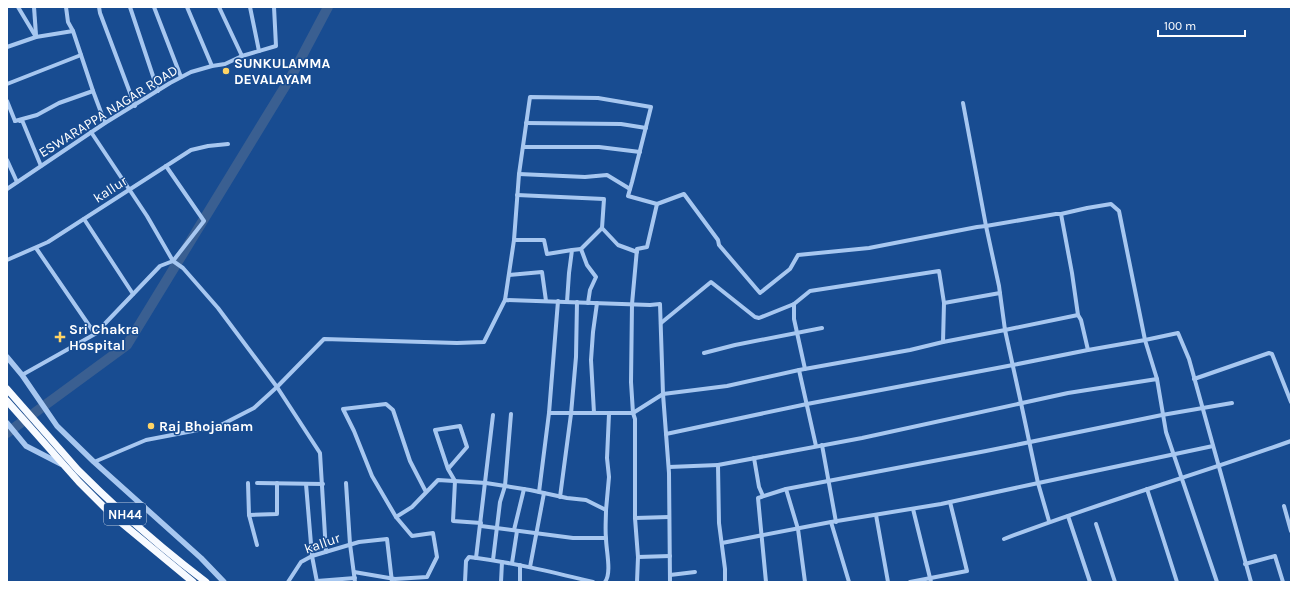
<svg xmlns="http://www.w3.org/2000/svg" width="1298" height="589" font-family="Karla,sans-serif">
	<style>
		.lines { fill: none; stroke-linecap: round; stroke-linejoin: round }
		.river { stroke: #3a5f91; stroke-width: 10 }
		.minor { stroke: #a7c7f0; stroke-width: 4 }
		.tertiary { stroke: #a7c7f0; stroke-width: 5.5 }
		.trunk { stroke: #f7faff; stroke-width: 7 }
		.poi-dot { fill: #ffd465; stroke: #184c91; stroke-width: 1.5 }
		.labels { text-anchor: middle; stroke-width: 3; stroke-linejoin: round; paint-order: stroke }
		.shield { fill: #184c91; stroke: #bac9de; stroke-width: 1 }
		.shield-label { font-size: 13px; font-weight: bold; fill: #fff }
		.poi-label { font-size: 14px; font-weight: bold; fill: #fff; stroke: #184c91; text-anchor: start }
		.street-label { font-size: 14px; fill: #fff; stroke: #184c91 }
	</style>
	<rect width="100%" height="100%" fill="#184c91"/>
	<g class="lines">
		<path class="river" d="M7,433l120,-88 165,-270 36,-68"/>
		<g class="minor">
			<path d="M18,7l18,30"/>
			<path d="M34,7l2,28"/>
			<path d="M66,7l2,15 5,9 20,60 12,32"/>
			<path d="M99,7l1,6 35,93"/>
			<path d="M130,7l28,84"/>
			<path d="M154,7l27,70"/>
			<path d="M187,7l25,59"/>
			<path d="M219,7l23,49 34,-10 -2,-39"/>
			<path d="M250,7l9,44"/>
			<path d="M7,47l29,-10 37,-6"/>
			<path d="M7,84l74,-29"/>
			<path d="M7,101l8,20"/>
			<path d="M963,103l23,123 13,60 6,44 73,-15"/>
			<path d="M15,121l22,-6 22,-12 34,-12"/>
			<path d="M20,121l2,-1 19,46"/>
			<path d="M526,123l95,1 25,4"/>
			<path d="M91,132l56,84 26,45 10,7 35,40 59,79 43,66 6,99"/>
			<path d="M523,147h76l41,5"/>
			<path d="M7,160l10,22"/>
			<path d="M519,174l66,3 22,-2 23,14"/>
			<path d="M7,189l98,-66 65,-40 21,-11 21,-6 13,-2 17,-8"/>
			<path d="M517,195l87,4 -2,29 16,17 19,7"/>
			<path d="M657,204l27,-10 34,46 1,5 41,48 30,-24 8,-14 71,-7 108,-21 9,-1 70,-12h5l26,-6 24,-4 8,7 26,129 -57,10 -75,15 -206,39 -141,30"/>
			<path d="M1061,214l11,59 6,42 3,5 7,30"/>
			<path d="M84,219l49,75"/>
			<path d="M514,240h30l3,14 25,-4"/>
			<path d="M36,248l59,86"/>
			<path d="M7,260l41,-18 143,-92 17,-4 20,-2"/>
			<path d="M509,275l33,-3 4,29"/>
			<path d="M505,300l9,-60 5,-66 11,-77 68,1 53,9 -19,75 -4,14 29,8 -10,43 -10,2 -5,55 -1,78 2,31 2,6v99l3,39 -1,25"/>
			<path d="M567,302l2,-29 3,-23 9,-1"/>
			<path d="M588,303l2,-13 6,-13 -9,-12 -6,-16 21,-21"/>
			<path d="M944,303l56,-10"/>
			<path d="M794,304v15l11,50"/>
			<path d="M661,323l50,-41 44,35 4,1 35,-14 16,-13 129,-20 5,32 -1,39"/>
			<path d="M704,353l31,-8 87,-17"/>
			<path d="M799,370l17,76"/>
			<path d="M22,375l73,-41 65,-68 13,-5 31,-40 -38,-55"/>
			<path d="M1157,379l-12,-39 33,-7 11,26 62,223"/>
			<path d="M1194,379l75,-26 3,1 19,48"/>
			<path d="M549,413h84l30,-19 64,-8 72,-16 111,-20 33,-8 62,-12 16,73 17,80 11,38"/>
			<path d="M594,413l-3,-53 2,-28 4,-29"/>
			<path d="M822,445l14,77"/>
			<path d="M754,458l5,29 4,9"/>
			<path d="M94,462l52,-22 73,-14 35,-18 23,-21 47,-48 133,4 27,-1 21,-42 145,5 10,-1 3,90 6,79 1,109"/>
			<path d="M669,467l49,-2"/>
			<path d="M448,469l-13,-39 25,-4 7,21 -19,22 7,12 -2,40 28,2"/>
			<path d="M248,483l1,32 8,30"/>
			<path d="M257,483l66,1"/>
			<path d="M346,483l4,61 5,38"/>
			<path d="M306,484l6,72 5,26"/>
			<path d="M1147,489l14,43 16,50"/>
			<path d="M426,492l-16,-31 -17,-51 -7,-6 -43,5 11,22 18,45 24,41 16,-10 26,-27 48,3 44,7 37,8 19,2 20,10c0,9 -1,19 0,28 0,12 6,35 -1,44"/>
			<path d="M539,492l10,-79 9,-112"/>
			<path d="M560,497l11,-83 5,-57 1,-55"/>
			<path d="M1284,506l7,25"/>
			<path d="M913,509l18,73"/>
			<path d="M606,510l3,-33 -2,-19 2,-44"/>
			<path d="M249,515l28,-1v-31"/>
			<path d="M876,515l12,67"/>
			<path d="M1068,516l22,66"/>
			<path d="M635,518l34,-1"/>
			<path d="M831,522l18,60"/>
			<path d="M1096,524l19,58"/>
			<path d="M481,526l92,12h32"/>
			<path d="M514,530l10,-41"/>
			<path d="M1004,539c94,-36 192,-64 287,-98"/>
			<path d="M722,543l109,-21 110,-18 88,-19 184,-39"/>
			<path d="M638,557l32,-1"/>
			<path d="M476,558l17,-143"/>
			<path d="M493,560l7,-58 5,-16 6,-72"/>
			<path d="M512,563l5,-32"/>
			<path d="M1245,564l30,-8 8,26"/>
			<path d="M530,567l14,-74"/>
			<path d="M354,572l41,7 32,-2 10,-20 -4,-24 -21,3 -16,-19"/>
			<path d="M670,575l25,-3"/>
			<path d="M317,581l38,-3"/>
			<path d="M288,582l13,-20 11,-6 47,-14 28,-3 5,43"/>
			<path d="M465,582l1,-21 3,-4c42,5 83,15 124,25"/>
			<path d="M501,582l1,-20"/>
			<path d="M520,582v-17"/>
			<path d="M725,582v-13l-6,-46 -1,-58 144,-27 206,-45 89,-14 9,53 51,150"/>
			<path d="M766,582l-8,-84 28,-9"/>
			<path d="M805,582l-7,-53 -12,-40 200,-38 176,-36 70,-12"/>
			<path d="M910,582l57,-11 -17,-69"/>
		</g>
		<g class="tertiary">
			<path d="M7,357l15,18 35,51 37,36 107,96 23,24"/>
			<path d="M7,423l19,23 35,18"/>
		</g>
		<g class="trunk">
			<path d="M7,389l71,81c40,40 83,78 128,112"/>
			<path d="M7,401l72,81 33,33 81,67"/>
		</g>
	</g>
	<g class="poi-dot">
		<circle cx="226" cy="71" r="4"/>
		<path d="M58 331h4v4h4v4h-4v4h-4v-4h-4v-4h4z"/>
		<circle cx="151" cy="426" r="4"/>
	</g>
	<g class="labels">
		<rect class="shield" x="104" y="503" width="42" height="22" rx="3"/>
		<g class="shield-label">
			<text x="125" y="519">NH44</text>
		</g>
		<g class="poi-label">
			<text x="234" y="68">SUNKULAMMA<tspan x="234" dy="16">DEVALAYAM</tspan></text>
			<text x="69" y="334">Sri Chakra<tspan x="69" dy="16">Hospital</tspan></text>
			<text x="159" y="431">Raj Bhojanam</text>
		</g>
		<g class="street-label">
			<text transform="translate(108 111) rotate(-32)" y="5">ESWARAPPA NAGAR ROAD</text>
			<text transform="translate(110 189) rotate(-33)" y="5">kallur</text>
			<text transform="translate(322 543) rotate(-19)" y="5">kallur</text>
		</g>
	</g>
	<rect width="1298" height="589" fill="none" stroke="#ffffff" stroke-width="16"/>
	<path d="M1158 30v6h87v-6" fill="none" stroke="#ffffff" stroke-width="2"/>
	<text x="1164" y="30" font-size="12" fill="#ffffff" stroke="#184c91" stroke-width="3" paint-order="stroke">100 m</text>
</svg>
